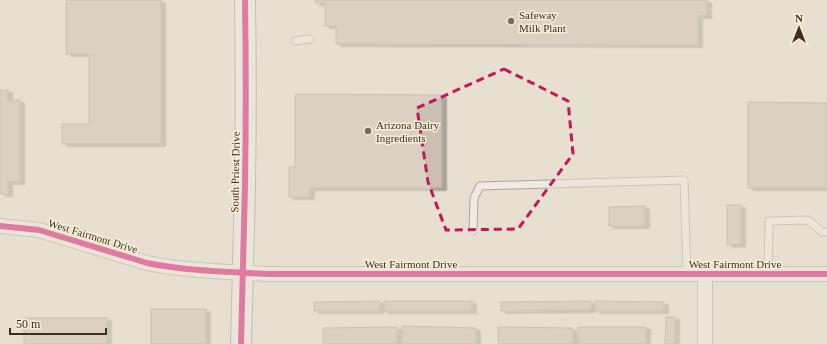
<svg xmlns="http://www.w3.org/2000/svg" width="827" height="344" font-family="'Times New Roman',serif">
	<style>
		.building { fill: #cbbfb2; stroke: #a89c90; filter: url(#shadow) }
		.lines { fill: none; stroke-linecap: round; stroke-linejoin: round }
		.service-casing { stroke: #ada599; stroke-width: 9 }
		.minor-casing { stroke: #ada599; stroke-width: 16 }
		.secondary-casing { stroke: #9c958a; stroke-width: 22 }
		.service { stroke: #efebe3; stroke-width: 7 }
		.minor { stroke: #efebe3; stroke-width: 14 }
		.secondary { stroke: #efebe3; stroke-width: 20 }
		.cycleway-casing { stroke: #f7eed8; stroke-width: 8 }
		.cycleway { stroke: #d6006c; stroke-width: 6 }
		.marked { fill: none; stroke: #c2185b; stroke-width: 3; stroke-dasharray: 8 5; stroke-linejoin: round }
		.poi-dot { fill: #786c5e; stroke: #f7eed8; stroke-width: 1.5 }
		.labels { text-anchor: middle; stroke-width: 3; stroke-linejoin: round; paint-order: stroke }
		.poi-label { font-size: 11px; fill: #3d2e20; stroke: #f7eed8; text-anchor: start }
		.street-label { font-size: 11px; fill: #3d2e20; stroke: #f7eed8 }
	</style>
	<defs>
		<filter id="shadow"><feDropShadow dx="4.5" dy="2.5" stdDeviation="0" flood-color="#0004"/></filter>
	</defs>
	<rect width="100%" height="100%" fill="#e7e0d1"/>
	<g class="building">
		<path d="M66,0h95v144h-99v-20h27v-70h-23z"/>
		<path d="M315,0h392v16h-9v29l-362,-1v-18h-11v-23h-10z"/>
		<path d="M0,90h8v10h12v82h-12v12h-8z"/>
		<path d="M295,94l147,1v93h-132v9h-21v-30h6z"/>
		<path d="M748,102l79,1v85h-79z"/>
		<path d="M727,205h14v39l-14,1z"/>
		<path d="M645,206v20h-36v-19z"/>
		<path d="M380,301v10h-66v-9z"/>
		<rect x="384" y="301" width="88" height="10"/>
		<path d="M591,301v9l-90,1v-9z"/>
		<path d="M595,301l69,1v9h-69z"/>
		<rect x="151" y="309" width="55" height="35"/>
		<path d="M666,317h9v27h-10z"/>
		<rect x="24" y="318" width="83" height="26"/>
		<path d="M402,326l74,2v16h-74z"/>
		<path d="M397,327v17h-74v-16z"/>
		<path d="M498,327l75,1v16h-75z"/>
		<path d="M578,327h68v17h-67z"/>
	</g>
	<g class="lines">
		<defs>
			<g id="service">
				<path d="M295,41l15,-2"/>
				<path d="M473,231l1,-33 6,-12 204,-6 3,94"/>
				<path d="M768,274l1,-53 39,-1 14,12h5"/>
			</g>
			<g id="minor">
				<path d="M0,226l39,4 108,33c39,8 82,9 122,11h558"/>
				<path d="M705,344v-70"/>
			</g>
			<path id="secondary" d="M241,344c1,-53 3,-105 4,-158 1,-62 1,-124 0,-186"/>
		</defs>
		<use href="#service" class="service-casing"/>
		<use href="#minor" class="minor-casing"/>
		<use href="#secondary" class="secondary-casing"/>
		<use href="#service" class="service"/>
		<use href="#minor" class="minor"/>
		<use href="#secondary" class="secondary"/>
		<defs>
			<g id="cycleway">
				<path d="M0,226l39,4 108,33c39,8 82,9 122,11h558"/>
				<path d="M241,344c1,-53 3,-105 4,-158 1,-62 1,-124 0,-186"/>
			</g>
		</defs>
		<use href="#cycleway" class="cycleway-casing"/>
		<use href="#cycleway" class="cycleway"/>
	</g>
	<path d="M0 0H827V344H0ZM504,69l64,32 5,53 -55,75 -72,1 -18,-48 -11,-74z" fill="#e7e0d1" fill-opacity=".55" fill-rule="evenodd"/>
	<path class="marked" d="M504,69l64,32 5,53 -55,75 -72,1 -18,-48 -11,-74z"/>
	<g class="poi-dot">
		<circle cx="511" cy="21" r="4"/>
		<circle cx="368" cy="131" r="4"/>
	</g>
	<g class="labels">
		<g class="poi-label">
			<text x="519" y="19">Safeway<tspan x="519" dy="13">Milk Plant</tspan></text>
			<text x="376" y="129">Arizona Dairy<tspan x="376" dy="13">Ingredients</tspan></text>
		</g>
		<g class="street-label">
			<text transform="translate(235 172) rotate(-89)" y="4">South Priest Drive</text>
			<text transform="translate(93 236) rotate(17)" y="4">West Fairmont Drive</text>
			<text x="411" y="268">West Fairmont Drive</text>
			<text x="735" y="268">West Fairmont Drive</text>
		</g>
	</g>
	<g transform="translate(799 28)" stroke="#f7eed8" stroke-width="3" paint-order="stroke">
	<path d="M0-3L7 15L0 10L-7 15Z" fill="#3d2e20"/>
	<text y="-6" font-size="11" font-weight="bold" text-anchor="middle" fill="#3d2e20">N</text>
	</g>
	<path d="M10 328v6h96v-6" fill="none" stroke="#3d2e20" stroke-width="2"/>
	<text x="16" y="328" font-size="12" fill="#3d2e20" stroke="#f7eed8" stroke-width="3" paint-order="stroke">50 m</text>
</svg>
